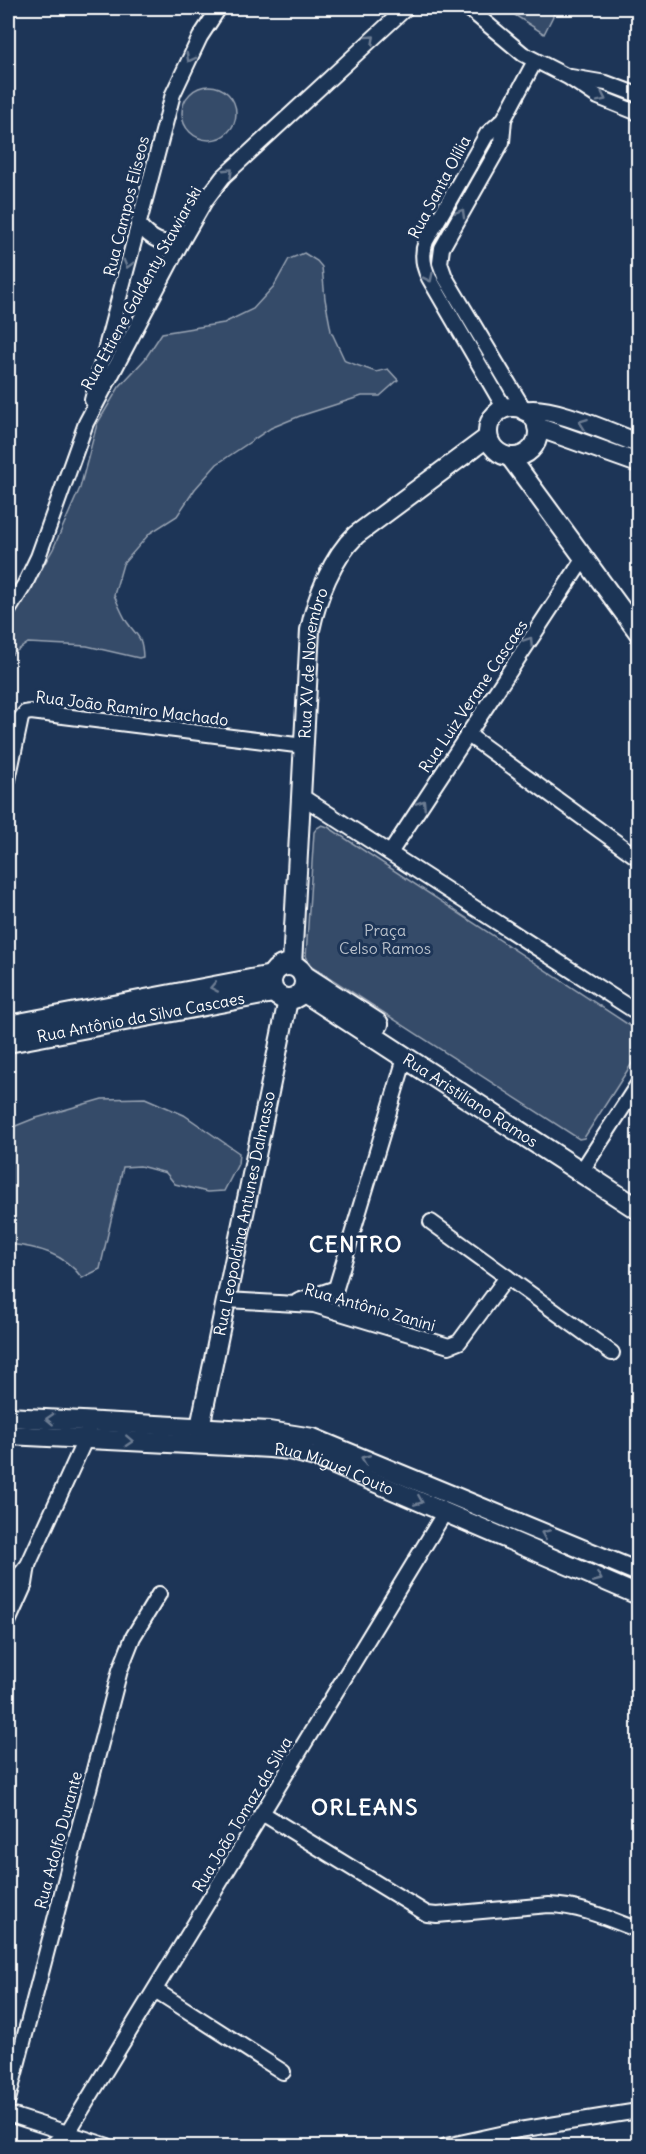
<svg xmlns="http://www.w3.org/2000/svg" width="646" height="2154" font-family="Delius,sans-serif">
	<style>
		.green { fill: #364b69; stroke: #9aa5b4; stroke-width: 1.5 }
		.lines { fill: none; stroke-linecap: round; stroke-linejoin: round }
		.minor-casing { stroke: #fff; stroke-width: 18 }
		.tertiary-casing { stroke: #fff; stroke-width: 22 }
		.secondary-casing { stroke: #fff; stroke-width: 24 }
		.minor { stroke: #1d3557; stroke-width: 14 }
		.tertiary { stroke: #1d3557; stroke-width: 18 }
		.secondary { stroke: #1d3557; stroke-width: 20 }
		.oneway { stroke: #6c7c92 }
		.labels { text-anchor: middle; stroke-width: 6; stroke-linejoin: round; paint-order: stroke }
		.street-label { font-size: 16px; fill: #fff; stroke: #1d3557 }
		.park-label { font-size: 16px; fill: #b9c0ca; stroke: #1d3557 }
		.district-label { font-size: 22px; font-weight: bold; letter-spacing: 1.5px; fill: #fff; stroke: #1d3557 }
	</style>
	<rect width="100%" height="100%" fill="#1d3557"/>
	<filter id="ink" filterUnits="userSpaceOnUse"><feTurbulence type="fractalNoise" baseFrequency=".0167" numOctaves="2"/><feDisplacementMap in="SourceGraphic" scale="12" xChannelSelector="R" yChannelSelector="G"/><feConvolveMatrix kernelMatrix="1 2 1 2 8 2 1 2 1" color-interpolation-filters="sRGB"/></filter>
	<g filter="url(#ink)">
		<g class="green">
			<path d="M504,8h53l-13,26z"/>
			<circle cx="209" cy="113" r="27"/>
			<path d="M304,253l13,8 5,6 3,32 6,32 14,30 31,11 12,-3 10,11 -18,16h-18l-62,20 -29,12 -54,36 -22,25 -18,27 -27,17 -27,31 -9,31c4,9 8,19 13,27 11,16 15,13 16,35l-4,1 -52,-12 -59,-3 -20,14v-36l29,-44 16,-28 27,-61 17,-64 22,-37 26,-28 17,-26 62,-10 29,-14 21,-23 15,-27z"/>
			<path d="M322,825l6,2 310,204v23l-54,84 -5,1 -269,-174 -4,-9 8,-124 3,-4z"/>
			<path d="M145,1098l39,17 55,38 -1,11 -14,27 -17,1 -32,-8 -9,-11 -26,-7 -17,1 -23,102 -18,9c-18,-25 -45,-31 -74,-34v-115l25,-10 69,-20z"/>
		</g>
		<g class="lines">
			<defs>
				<g id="minor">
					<path d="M468,8l55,46 45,23 30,20 40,16"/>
					<path d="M571,77l35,6 32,12"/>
					<path d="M504,119l-2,23 -60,106 -2,15 5,14 80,134"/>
					<path d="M138,224c14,16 24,22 44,17"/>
					<path d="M92,400l81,-306 27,-57 19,-29"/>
					<path d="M505,409l-76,-131c-6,-12 -8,-24 -3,-37l61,-107 17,-15 31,-58"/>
					<path d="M8,611l17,-27 13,-27 48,-134 96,-182 23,-40 18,-24 183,-169"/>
					<path d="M467,734l171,124"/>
					<path d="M8,780l13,-62 4,-5 6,-1 273,34"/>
					<path d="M301,796l337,217"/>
					<path d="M390,853l194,-295"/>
					<path d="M581,1172l57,-88"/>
					<path d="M431,1222l181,131"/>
					<path d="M226,1300l88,5 135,41 10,-4 48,-65"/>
					<path d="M298,1301l38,-13 69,-230"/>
					<path d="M8,1597l6,-15 14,-17 61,-134"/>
					<path d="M8,1622l17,-38 3,-19"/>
					<path d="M262,1813l165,101 10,1 112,-10c32,1 60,14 89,25"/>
					<path d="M155,1990l128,82"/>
					<path d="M8,2100l112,-430 13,-33 26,-43"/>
					<path d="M8,2114l100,32"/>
					<path d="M50,2146l17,-12 378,-622"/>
					<path d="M446,2146l73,-16 119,-19"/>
				</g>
				<g id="tertiary">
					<circle cx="513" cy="432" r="25"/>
					<path d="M525,411c23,-7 88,23 113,32"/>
					<path d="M537,427l101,36"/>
					<path d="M510,457l128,175"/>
					<path id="s1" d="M292,965l18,-335c7,-33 22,-72 46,-95l132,-98"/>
					<path d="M8,1417l261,14 44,7 325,134"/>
					<path id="s2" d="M200,1427l88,-427"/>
					<path id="s3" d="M8,1435l262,13 19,2 29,8 320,137"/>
				</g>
				<g id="secondary">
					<circle cx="288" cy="982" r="17"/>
					<path d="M304,976l74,48"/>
					<path id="s4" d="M303,991l335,218"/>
					<path d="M8,1026l264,-50"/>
					<path id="s5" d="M8,1042l265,-50"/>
				</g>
			</defs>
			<use href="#minor" class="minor-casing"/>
			<use href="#tertiary" class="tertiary-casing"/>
			<use href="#secondary" class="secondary-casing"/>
			<use href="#minor" class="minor"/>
			<use href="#tertiary" class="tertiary"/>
			<use href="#secondary" class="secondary"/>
		</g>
		<defs><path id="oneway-chevron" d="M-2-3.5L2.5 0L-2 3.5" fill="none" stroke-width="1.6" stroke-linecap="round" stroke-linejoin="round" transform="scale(1.5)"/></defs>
		<g class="oneway">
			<use href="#oneway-chevron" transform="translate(371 39) rotate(-42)"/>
			<use href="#oneway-chevron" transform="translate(190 58) rotate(118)"/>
			<use href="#oneway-chevron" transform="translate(602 98) rotate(26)"/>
			<use href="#oneway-chevron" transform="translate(229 172) rotate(-44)"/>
			<use href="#oneway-chevron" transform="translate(461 213) rotate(-60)"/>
			<use href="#oneway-chevron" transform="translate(128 264) rotate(105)"/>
			<use href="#oneway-chevron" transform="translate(429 278) rotate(64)"/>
			<use href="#oneway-chevron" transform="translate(583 423) rotate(-160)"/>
			<use href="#oneway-chevron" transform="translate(529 641) rotate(-56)"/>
			<use href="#oneway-chevron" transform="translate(422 804) rotate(-57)"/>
			<use href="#oneway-chevron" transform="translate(214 987) rotate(169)"/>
			<use href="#oneway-chevron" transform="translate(50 1419) rotate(-177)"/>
			<use href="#oneway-chevron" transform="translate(129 1441) rotate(3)"/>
			<use href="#oneway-chevron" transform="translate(365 1459) rotate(-157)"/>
			<use href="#oneway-chevron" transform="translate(419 1501) rotate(23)"/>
			<use href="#oneway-chevron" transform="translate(545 1534) rotate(-157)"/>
			<use href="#oneway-chevron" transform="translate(598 1578) rotate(23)"/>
		</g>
	</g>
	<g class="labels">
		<g class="street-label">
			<text transform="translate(439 187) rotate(-62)" y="6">Rua Santa Olília</text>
			<text transform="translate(126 206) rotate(-76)" y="6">Rua Campos Elíseos</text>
			<text transform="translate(141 288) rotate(-61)" y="6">Rua Ettiene Galdenty Stawiarski</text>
			<text dy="6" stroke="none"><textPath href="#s1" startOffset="303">Rua XV de Novembro</textPath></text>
			<text transform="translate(473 696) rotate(-56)" y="6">Rua Luiz Verane Cascaes</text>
			<text transform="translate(132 708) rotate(7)" y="6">Rua João Ramiro Machado</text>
			<text dy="6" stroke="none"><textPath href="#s5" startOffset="135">Rua Antônio da Silva Cascaes</textPath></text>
			<text dy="6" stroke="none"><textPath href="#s4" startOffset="200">Rua Aristiliano Ramos</textPath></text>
			<text dy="6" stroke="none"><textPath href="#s2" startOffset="218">Rua Leopoldina Antunes Dalmasso</textPath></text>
			<text transform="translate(370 1307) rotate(16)" y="6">Rua Antônio Zanini</text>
			<text dy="6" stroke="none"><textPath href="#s3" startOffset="330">Rua Miguel Couto</textPath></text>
			<text transform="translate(242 1814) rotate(-59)" y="6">Rua João Tomaz da Silva</text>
			<text transform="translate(58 1840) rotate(-75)" y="6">Rua Adolfo Durante</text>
		</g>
		<g class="park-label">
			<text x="385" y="936">Praça<tspan x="385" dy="18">Celso Ramos</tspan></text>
		</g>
		<g class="district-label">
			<text x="356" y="1252">CENTRO</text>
			<text x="365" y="1815">ORLEANS</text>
		</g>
	</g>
	<rect width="646" height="2154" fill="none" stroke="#1d3557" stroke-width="30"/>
	<rect x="15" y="15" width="616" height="2124" fill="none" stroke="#fff" stroke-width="2" filter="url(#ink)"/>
</svg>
